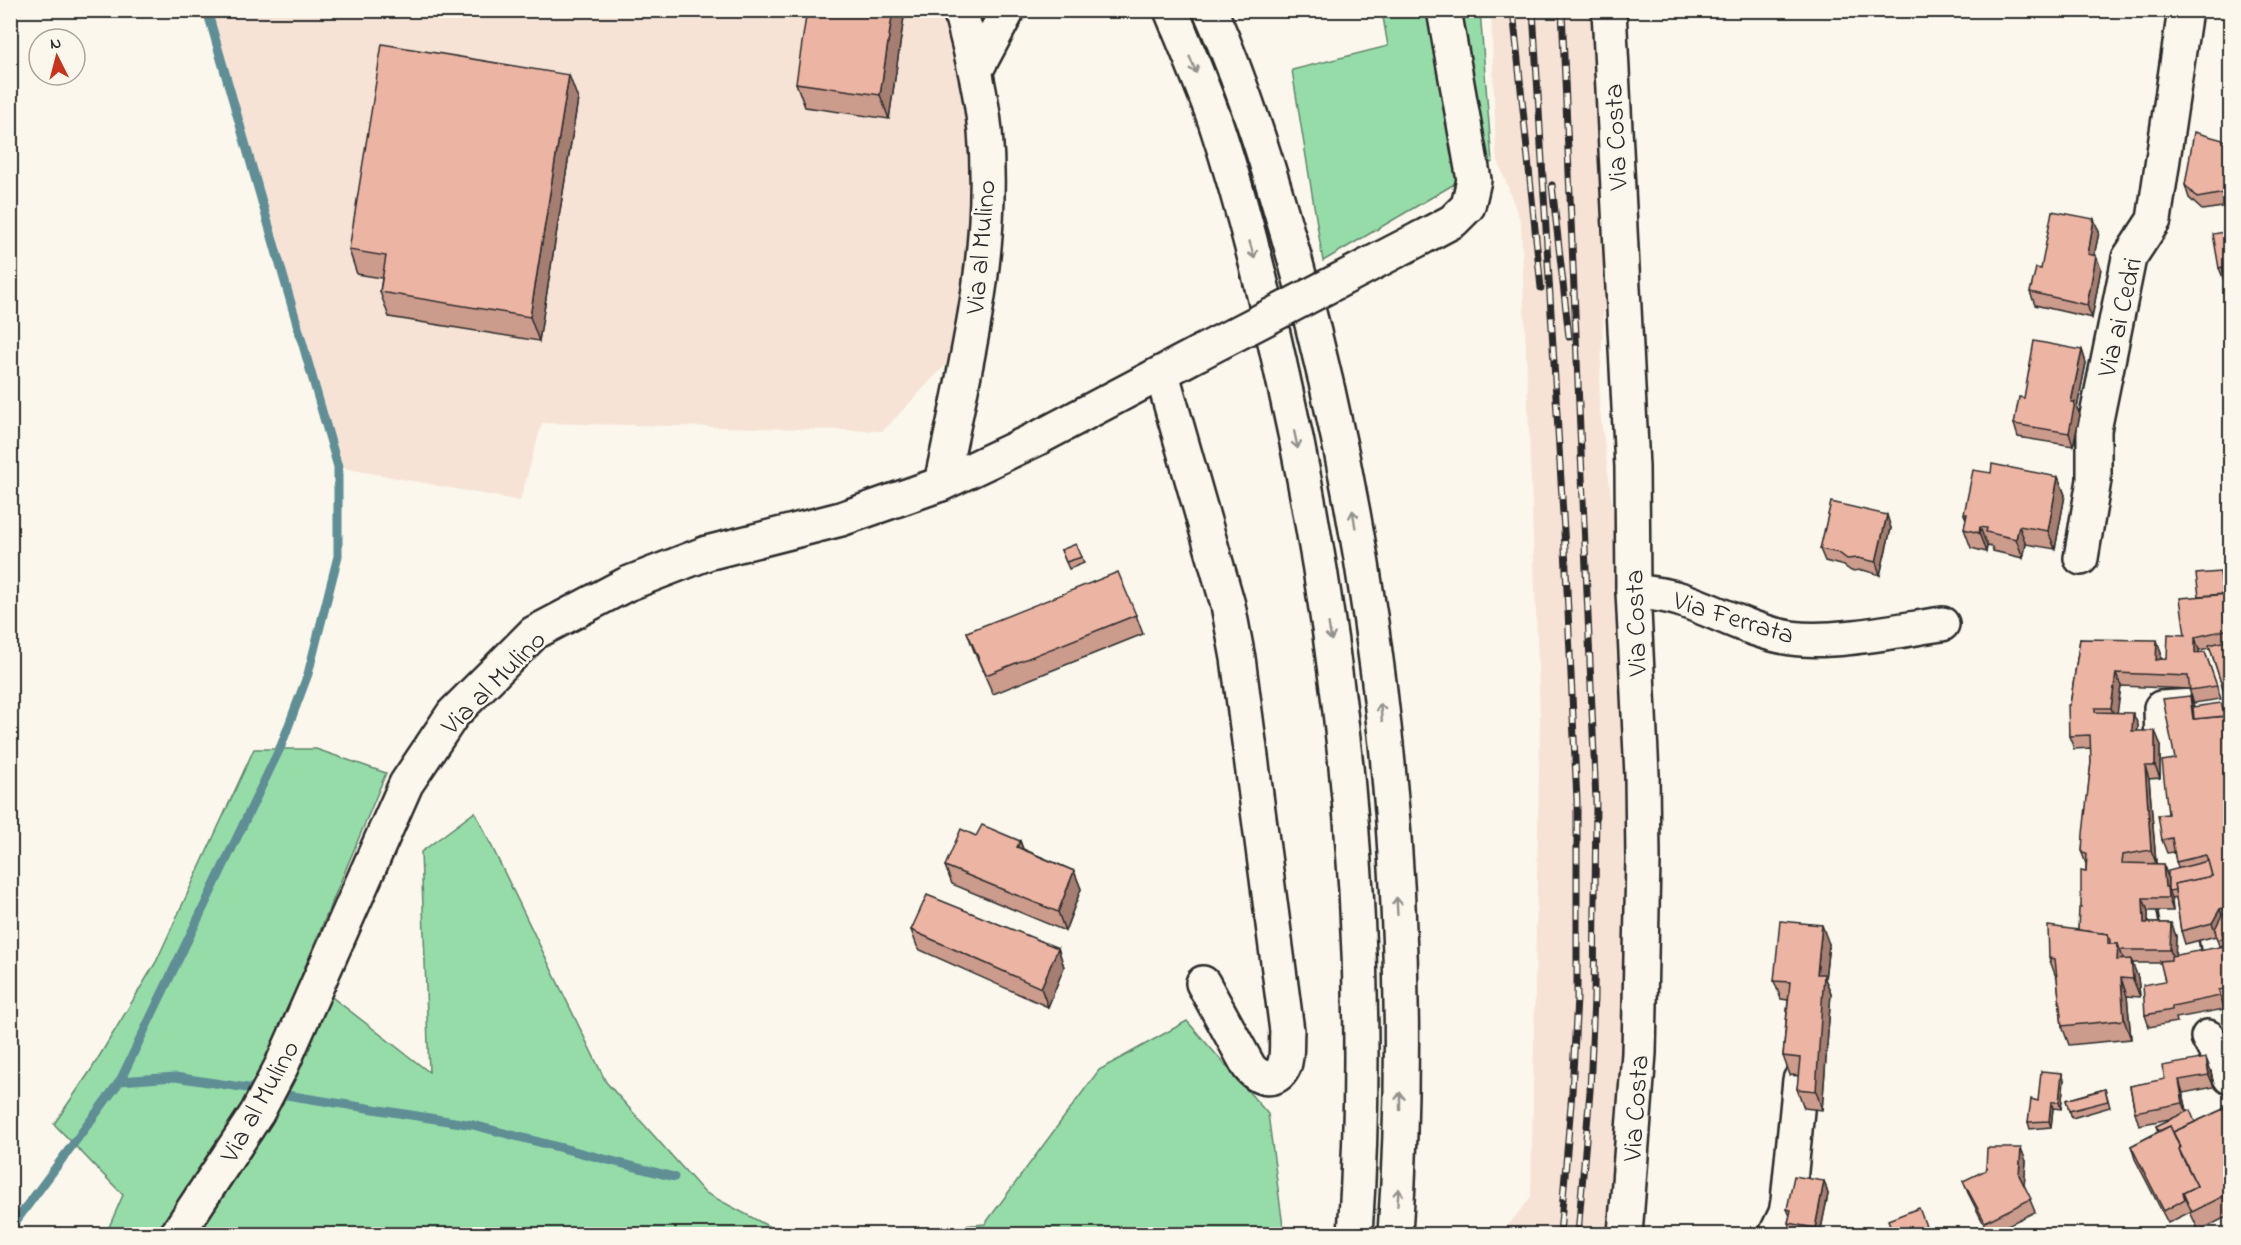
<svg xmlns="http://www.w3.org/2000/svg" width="2241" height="1245" font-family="'Indie Flower',sans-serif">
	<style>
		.built { fill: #f6e3d6 }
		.green { fill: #96dca9; stroke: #60846a; stroke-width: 1.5 }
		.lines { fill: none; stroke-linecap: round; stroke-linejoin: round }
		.stream { stroke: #5e8e95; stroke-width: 9 }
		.minor-casing { stroke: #2b2b2b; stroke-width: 38 }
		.highway-casing { stroke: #2b2b2b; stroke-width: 38 }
		.minor { stroke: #fbf7ec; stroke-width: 33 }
		.highway { stroke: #fbf7ec; stroke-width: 33 }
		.rail-casing { stroke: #2b2b2b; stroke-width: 7 }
		.rail { stroke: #fbf7ec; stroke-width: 4.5; stroke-dasharray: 14; stroke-linecap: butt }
		.minor-bridge-casing { stroke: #2b2b2b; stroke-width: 38; stroke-linecap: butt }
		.minor-bridge { stroke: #fbf7ec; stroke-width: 33 }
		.wall { fill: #cb9b8c; stroke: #2b2b2b; stroke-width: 1.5; fill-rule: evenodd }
		.shaded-wall { fill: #a57e72; stroke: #2b2b2b; stroke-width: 1.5 }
		.building { fill: #ecb4a3; stroke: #2b2b2b; stroke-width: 1.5 }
		.oneway { stroke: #93918c }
		.labels { text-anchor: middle; stroke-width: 5; stroke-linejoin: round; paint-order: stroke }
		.street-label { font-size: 27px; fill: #2b2b2b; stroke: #fbf7ec }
	</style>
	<rect width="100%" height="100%" fill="#fbf7ec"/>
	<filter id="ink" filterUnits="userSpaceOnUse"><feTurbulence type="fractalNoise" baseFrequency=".0167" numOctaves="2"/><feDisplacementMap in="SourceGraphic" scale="12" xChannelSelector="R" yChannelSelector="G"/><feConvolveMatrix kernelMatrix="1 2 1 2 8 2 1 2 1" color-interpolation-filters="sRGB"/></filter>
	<g filter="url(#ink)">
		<g class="built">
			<path d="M207,11h753l16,59 -4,267 -89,94 -341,-8 -22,78 -182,-34z"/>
			<path d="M1491,11h104l11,252 -7,141 21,158 9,515 -18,157h-110l30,-37 9,-479 -19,-495 -25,-68z"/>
		</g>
		<g class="green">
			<path d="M1382,11h98l12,151 -169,99 -31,-191 96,-24z"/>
			<path d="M254,749h62l70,24 -84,201 127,98 -8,-220 54,-40 131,270 98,110 79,42h-677l17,-39 -69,-71 37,-54 65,-108z"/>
			<path d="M1187,1021l81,93 16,120h-416l117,-10 114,-154z"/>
		</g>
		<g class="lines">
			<g class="stream">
				<path d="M120,1081l55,-4 86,13"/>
				<path d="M274,1093l199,32 201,52"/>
				<path d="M10,1229l110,-148 161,-335 27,-72 30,-118v-89l-131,-457"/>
			</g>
			<defs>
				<g id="minor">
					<path d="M1609,10l23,457 1,124 9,184 1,85 -4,193 -14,181"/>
					<path d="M976,70l32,-60"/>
					<path d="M1421,238l32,-17 15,-15 6,-26 -30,-170"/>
					<path d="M1162,374l66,231 10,53 49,373c-1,11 1,25 -3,35 -8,18 -25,13 -35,1l-46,-84"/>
					<path d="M941,484c24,-116 55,-234 44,-353 -4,-41 -14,-81 -25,-121"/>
					<path d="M2081,558l13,-78v-50l35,-172 25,-38 31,-210"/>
					<path d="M1633,591c16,2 31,3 46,8 38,12 72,33 112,39 43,6 108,-8 151,-14"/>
					<path d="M2209,653l21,65"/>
					<path d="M2183,953l-10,-54 -4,-1v-21l-6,-13 -3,-38 3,-41 -2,-77 64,-4"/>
					<path d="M2208,1037l22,40"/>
					<path d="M177,1234l80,-121 24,-46 125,-283 47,-70 81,-81 93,-49 80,-31 134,-34 100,-35 99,-47 159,-84"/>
					<path d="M1776,1234l10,-21 2,-12 12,-121"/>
				</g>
				<g id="highway">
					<path d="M1171,10c15,37 31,74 44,111 35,105 59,214 82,322 52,259 76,527 58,791"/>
					<path d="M1210,10c36,81 61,165 85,250 87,313 122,650 100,974"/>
				</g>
			</defs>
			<use href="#minor" class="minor-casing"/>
			<use href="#highway" class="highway-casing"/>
			<use href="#minor" class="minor"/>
			<use href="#highway" class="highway"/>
			<defs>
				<g id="rail">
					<path d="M1513,10l28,278"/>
					<path d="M1533,10l32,538 12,253v197l-5,94 -12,142"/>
					<path d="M1562,10l34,792 -2,196 -4,93 -12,143"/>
					<path d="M1552,185l17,152"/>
				</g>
			</defs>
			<use href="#rail" class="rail-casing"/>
			<use href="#rail" class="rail"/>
			<defs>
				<path id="minor-bridge" d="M1199,353l222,-115"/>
			</defs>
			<use href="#minor-bridge" class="minor-bridge-casing"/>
			<use href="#minor-bridge" class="minor-bridge"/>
		</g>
		<g class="wall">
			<path d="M905,10l-16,109 -84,-12 -9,-24z"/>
			<path d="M578,99l-39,242 -150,-24 -9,-25 2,-14 -25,-4 -8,-24z"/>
			<path d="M2230,142v64l-28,4 -13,-12 -4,-13z"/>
			<path d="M2230,231v72l-3,-9 -2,-14h-1l-5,-12z"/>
			<path d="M2099,232l-5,23 7,13 -9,50 -57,-13 -5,-13 11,-23z"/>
			<path d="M2082,350l4,13 -9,45 3,7 -7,31 -55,-9 -4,-13 10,-26z"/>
			<path d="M1991,473l67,4 7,18 -10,54 -29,-5 -3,14 -30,-7 -1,-4 -5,-1 -1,6 -15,-4 -7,-19 2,-10 -2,-5z"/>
			<path d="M1891,528l-11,47 -17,-5 -12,1 -7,-5 -19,-5 -5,-12z"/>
			<path d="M1061,550l21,7 2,6 -15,6z"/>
			<path d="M2222,578l3,16h5v117l-20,-63 -11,2v3l6,-1 16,47 -27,4 -5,-14 -68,-3 -4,26 21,13 -1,6 23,12v35l-11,1 7,84 -6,1h13l5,13v7l10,-16 -4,-16 -7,1 -5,-13 6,-26 7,-55 15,-63 4,11 31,9h3l2,7v56h-1l1,7v245l-6,-22 -48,9 1,4 -28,5 -4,-12 20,-34 -4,-18h-29l6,15 2,19 -13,-1 4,43 -62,6 -7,-19 -5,-49h-1l-7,-19 29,-28 8,-58v-8l-4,-11 9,-91v-14l-17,1 -5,-13 1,-31 10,-66 81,14v6l6,-1 18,-23 14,-39zM2176,897l5,34 4,13 31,-8 3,10 6,-1v1l-50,10 1,-20 -5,-13h-23v-12h25l-2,-13z"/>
			<path d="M1136,615l7,19 -150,60 -19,-43 -7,-19z"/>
			<path d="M976,836l44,5 3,8 51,22 7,18 -16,42 -113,-47 -7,-18z"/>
			<path d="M911,930l147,18 6,19 -16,40 -130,-58z"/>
			<path d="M1829,944l-4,35 6,14 -9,117 -18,-2 -7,-19 2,-13 -9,-1 -7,-19 5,-56 -7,-1 -7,-18z"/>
			<path d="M2211,1071l3,16 -31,6 4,19 8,10 35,-16v109l-31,16 -9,-19 -22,11 -33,-64 -4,-13 27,-14 -2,-6 18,-8 -35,7 -4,-13 -5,-26z"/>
			<path d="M2064,1080l-3,29 -8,-1 -2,19 -21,2 -2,-7 10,-21z"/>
			<path d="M2105,1089l5,18 -38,11 -6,-18z"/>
			<path d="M2026,1161l-2,24 11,27 -46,22 -21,-41 -5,-12z"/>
			<path d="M1824,1181l4,13 -8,40h-27l-5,-11 2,-7 -3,-7z"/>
		</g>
		<g class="shaded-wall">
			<path d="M893,10h12l-16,109 -9,-24z"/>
			<path d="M569,75l9,24 -39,242 -9,-24z"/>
			<path d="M2094,219l5,13 -7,34 -4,-12z"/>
			<path d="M2096,256l5,12 -9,50 -5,-13z"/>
			<path d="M2082,350l4,13 -9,45 3,7 -7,31 -4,-13 2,-31z"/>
			<path d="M2058,477l7,18 -10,54 -7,-18z"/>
			<path d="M1887,515l4,13 -11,47 -4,-13z"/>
			<path d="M2019,526l7,18 -3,14 -7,-19z"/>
			<path d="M1980,527l7,19 -1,6 -7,-19z"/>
			<path d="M2220,572l2,6 4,27 -2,-6z"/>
			<path d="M2195,637l4,13 1,16 -5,-13z"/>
			<path d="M2157,640l4,13v19l-5,-12z"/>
			<path d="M2116,673l5,13 -5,35 -5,-13z"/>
			<path d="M2190,696l5,13 2,16 -4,-6z"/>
			<path d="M2133,713l5,12 -1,19 -5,-13z"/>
			<path d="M2155,731l5,12v35l-5,-12z"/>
			<path d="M2145,766l4,13 7,84 -5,-13z"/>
			<path d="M2225,766l4,13 1,7v15z"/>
			<path d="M1020,841l7,19 -10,-13z"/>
			<path d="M2163,864l5,13v13l4,10 1,11 -8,-24z"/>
			<path d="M1074,871l7,18 -16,42 -7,-19z"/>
			<path d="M2143,898l5,13v25l-4,-13z"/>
			<path d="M2220,909l4,13 -7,13 -5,-12z"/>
			<path d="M2171,923l5,13 -1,27 -5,-13z"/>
			<path d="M1822,925l7,19 -4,35 6,14 -9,117 -6,-19 1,-117z"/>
			<path d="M2118,944l7,19 -1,16 -7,-19z"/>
			<path d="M1058,948l6,19 -16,40 -7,-19z"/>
			<path d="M2131,959l7,19 2,19 -7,-18z"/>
			<path d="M2121,978l6,18 4,43 -7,-19z"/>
			<path d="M2206,1058l5,13 3,16 -5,-12z"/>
			<path d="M2062,1073l2,7 -3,29 -2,-7z"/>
			<path d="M2179,1080l4,13 5,22 -5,-12z"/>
			<path d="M2051,1102l2,6 -2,19 -2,-6z"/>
			<path d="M2021,1148l5,13 -2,26 -5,-12z"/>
			<path d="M1824,1181l4,13 -8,40h-3l-2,-6z"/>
		</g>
		<g class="building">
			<path d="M807,10h86l-13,85 -84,-12z"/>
			<path d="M382,44l187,31 -39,242 -150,-25 6,-36 -37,-6z"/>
			<path d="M2194,132l36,10v50l-33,6 -12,-13z"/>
			<path d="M2052,211l42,8 -6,35 8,2 -9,49 -57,-13 6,-24 5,1z"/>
			<path d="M2230,231v62l-3,1 -4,-27 -4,1 -6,-34z"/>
			<path d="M2034,341l48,9 -11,52h4l-6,31 -55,-9 5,-27 5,1z"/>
			<path d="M1992,464l66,13 -10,54 -29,-5 -3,13 -30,-7 1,-4 -7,-1 -1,6 -15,-4 3,-15h-3l9,-44 18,3z"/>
			<path d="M1831,502l56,13 -11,47 -18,-4 -11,1 -8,-6 -19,-4z"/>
			<path d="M1076,544l6,13 -16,5 -5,-12z"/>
			<path d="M1118,572l18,43 -150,60 -19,-43z"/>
			<path d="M2220,572l3,22 -24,2 -3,-22z"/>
			<path d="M2230,594v35l-35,8v16l10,-1 12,34 -27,4 -2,-14 -72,-3 -5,35h-16v4l38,1 -1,18h23v35h-10l6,84 -28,5 -1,8 41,1 2,23h2l1,11h-25l1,25h27l-1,27h-50l-2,-6h-8v-4l-2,-6 -30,-4 1,-22h2v-37l5,1 1,-18 -5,-1 1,-19 8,-72 -1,-27 -21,1 -1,-31h2l10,-66 77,1 -1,20 11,-2 1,-24 17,1 -5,-37z"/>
			<path d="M2230,640v71l-21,-66z"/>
			<path d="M2190,696l3,23 35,-3 2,8v41l-5,1 5,35v105l-10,3 -8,14 -31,8 -7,-47 38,-8 -6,-21 -30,7 -4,-24 -10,2 -4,-25 10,-1 -6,-53 13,-2 -12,-60z"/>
			<path d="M2221,703l4,13 -31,3 -1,-12z"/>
			<path d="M982,825l38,16 -3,6 57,24 -16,41 -113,-46 16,-37 15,7z"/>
			<path d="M2208,861l4,15 -38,8 1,6 -6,1 -1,-2v-18z"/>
			<path d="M927,895l131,53 -17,40 -130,-58z"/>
			<path d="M2230,913v16l-8,2 1,7 -6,2 -2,-11 7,-14z"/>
			<path d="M1780,921l42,4 -5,49h7l-8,117 -19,-2 3,-31 -17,-2 7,-74 -16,-1z"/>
			<path d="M2048,926l60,8v10h10l-1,16 14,-1 2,20 -12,-1 3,42 -62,6 -7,-67 -6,-1z"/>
			<path d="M2230,929v59l-11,2 1,6 -48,10v4l-27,5 -2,-30 22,-4 -5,-20 11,-1v-4l54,-10 -3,-15z"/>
			<path d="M2230,988v43l-11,-41z"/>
			<path d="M2206,1058l3,17 -30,5 4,23 -48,9 -5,-26 35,-7 -3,-13z"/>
			<path d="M2041,1071l21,2 -3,29h-8l-2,19 -21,1 3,-23 7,2z"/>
			<path d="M2105,1089l3,12 -39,10 -3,-11z"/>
			<path d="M2230,1106v64l-4,2 4,8v13l-38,19 -9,-19 14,-7 -18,-37 2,-2 -8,-15z"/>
			<path d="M2190,1110l5,12 -22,10 3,7 -6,-13 -11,5 -3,-5z"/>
			<path d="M2170,1126l10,22 -1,1 2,6 16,31 -14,7 2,6 -21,12 -33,-65z"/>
			<path d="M1987,1148h34l-2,27 12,24 -46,23 -22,-41 23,-11z"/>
			<path d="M1794,1176l30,5 -9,47 -27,-5 3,-13 -4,-1z"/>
			<path d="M1919,1208l10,26h-61l22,-8 -2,-6z"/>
		</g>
		<defs><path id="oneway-shaft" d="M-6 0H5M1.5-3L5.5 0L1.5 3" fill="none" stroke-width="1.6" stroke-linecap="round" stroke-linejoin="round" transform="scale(1.5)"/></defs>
		<g class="oneway">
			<use href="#oneway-shaft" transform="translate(1193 65) rotate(68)"/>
			<use href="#oneway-shaft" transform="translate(1252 250) rotate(74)"/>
			<use href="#oneway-shaft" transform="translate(1296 440) rotate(78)"/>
			<use href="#oneway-shaft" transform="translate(1354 519) rotate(-99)"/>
			<use href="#oneway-shaft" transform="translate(1330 632) rotate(81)"/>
			<use href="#oneway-shaft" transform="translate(1381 712) rotate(-96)"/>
			<use href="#oneway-shaft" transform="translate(1397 906) rotate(-93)"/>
			<use href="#oneway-shaft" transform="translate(1400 1101) rotate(-90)"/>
			<use href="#oneway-shaft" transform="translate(1398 1197) rotate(-86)"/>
		</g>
	</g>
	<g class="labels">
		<g class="street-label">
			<text transform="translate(1615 137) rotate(-93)" y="9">Via Costa</text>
			<text transform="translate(980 247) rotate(-85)" y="9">Via al Mulino</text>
			<text transform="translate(2119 317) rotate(-77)" y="9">Via ai Cedri</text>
			<text transform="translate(1734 617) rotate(17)" y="9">Via Ferrata</text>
			<text transform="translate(1635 623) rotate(-92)" y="9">Via Costa</text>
			<text transform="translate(493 682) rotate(-45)" y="9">Via al Mulino</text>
			<text transform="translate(259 1101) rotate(-61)" y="9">Via al Mulino</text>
			<text transform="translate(1635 1108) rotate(-86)" y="9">Via Costa</text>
		</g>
	</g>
	<rect width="2241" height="1245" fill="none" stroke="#fbf7ec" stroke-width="36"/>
	<rect x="18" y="18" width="2205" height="1209" fill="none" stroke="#2b2b2b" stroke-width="2" filter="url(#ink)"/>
	<g transform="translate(57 57) rotate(354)"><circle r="28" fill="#fbf7ec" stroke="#a8a59f" stroke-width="1.5"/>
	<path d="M0-4.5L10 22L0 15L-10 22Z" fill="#c8321e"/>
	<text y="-9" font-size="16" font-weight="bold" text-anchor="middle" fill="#2b2b2b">N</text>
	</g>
</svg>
